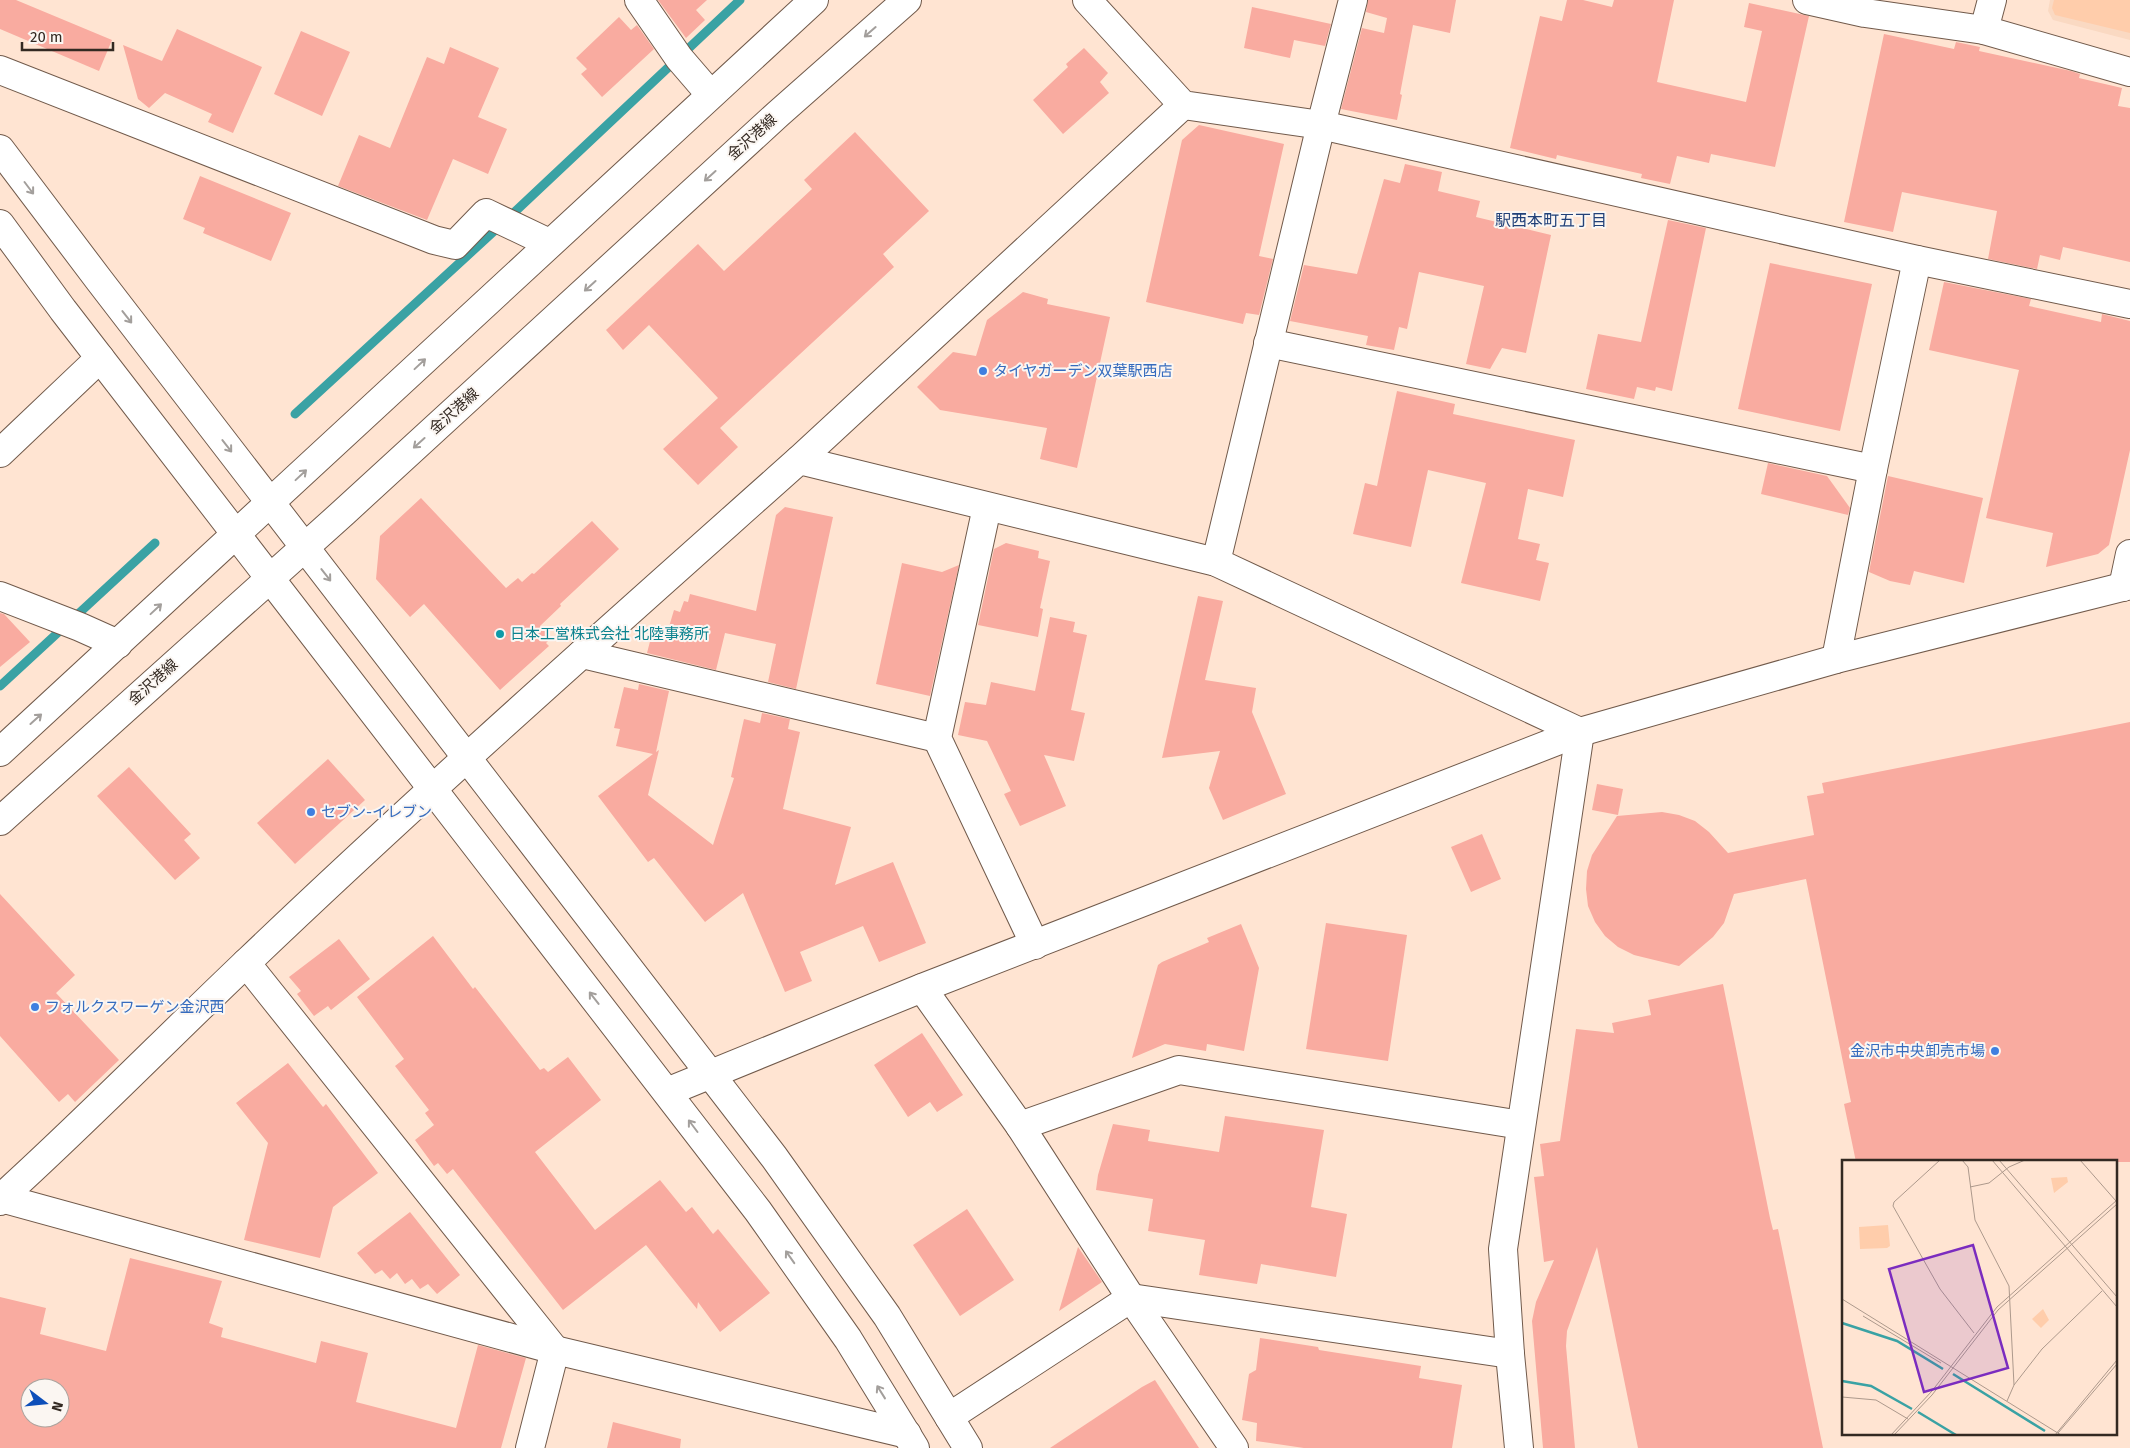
<svg xmlns="http://www.w3.org/2000/svg" width="2130" height="1448" font-family="'Fira Sans','Noto Sans JP',sans-serif">
	<style>
		.built { fill: #fad9c2 }
		.green { fill: #ffcdab }
		.lines { fill: none; stroke-linecap: round; stroke-linejoin: round }
		.stream { stroke: #3aa2a4; stroke-width: 9 }
		.building { fill: #f9aba0; fill-rule: evenodd }
		.minor-casing { stroke: #715a4b; stroke-width: 30 }
		.tertiary-casing { stroke: #715a4b; stroke-width: 30 }
		.primary-casing { stroke: #715a4b; stroke-width: 30 }
		.minor { stroke: #fff; stroke-width: 28 }
		.tertiary { stroke: #fff; stroke-width: 28 }
		.primary { stroke: #fff; stroke-width: 28 }
		.oneway { stroke: #a39f9c }
		.shop-dot { fill: #3f7fe0; stroke: #fbf6f2; stroke-width: 2 }
		.culture-dot { fill: #0f9aa8; stroke: #fbf6f2; stroke-width: 2 }
		.labels { text-anchor: middle; stroke-width: 4; stroke-linejoin: round; paint-order: stroke }
		.street-label { font-size: 15px; fill: #332922; stroke: #fbf6f2 }
		.shop-label { font-size: 15px; fill: #366cbe; stroke: #fbf6f2; text-anchor: start }
		.culture-label { font-size: 15px; fill: #0d838f; stroke: #fbf6f2; text-anchor: start }
		.neighbourhood-label { font-size: 16px; fill: #224178; stroke: #fbf6f2 }
		.inset-river { fill: none; stroke: #3aa2a4; stroke-width: 2.5 }
		.inset-road { fill: none; stroke: #ad998c; stroke-width: 1 }
		.view { fill: #7b2cbf; fill-opacity: 0.15; stroke: #7b2cbf; stroke-width: 2.5 }
		.inset-edge { fill: none; stroke: #332922; stroke-width: 2.5 }
	</style>
	<rect width="100%" height="100%" fill="#ffe4d2"/>
	<path class="built" d="M2050,0h80v40l-77,-20 -5,-9z"/>
	<path class="green" d="M2054,0h76v33l-75,-18 -3,-7z"/>
	<g class="lines">
		<g class="stream">
			<path d="M295,414l209,-192 236,-222"/>
			<path d="M0,686l155,-143"/>
		</g>
	</g>
	<g class="building">
		<path d="M0,0h16l96,40 -13,31 -99,-42z"/>
		<path d="M658,0h49l-11,10 9,10 -19,18z"/>
		<path d="M1368,0h88l-6,33 -37,-8 -13,69 2,1 -5,25 -56,-11 21,-81 22,5 3,-15 -21,-6z"/>
		<path d="M1567,0h16l29,7 2,-7h60l-17,82 89,20 16,-71 -18,-4 5,-24 60,13 -34,151 -64,-13 -2,9 -32,-7 -7,28 -29,-6 1,-4 -59,-13 -26,-6 -1,4 -46,-11 30,-132 22,5z"/>
		<path d="M1252,7l79,17 -6,22 -31,-6 -4,18 -46,-10z"/>
		<path d="M619,17l12,13 6,-5 17,24 -52,48 -21,-23 6,-5 -11,-11z"/>
		<path d="M177,29l85,38 -29,66 -25,-11 4,-8 -47,-21 -16,15 -11,-9 -15,-54 39,16z"/>
		<path d="M301,31l49,21 -28,64 -48,-22z"/>
		<path d="M1884,34l70,15 2,-7 24,5 -1,4 92,20 9,3 -1,4 43,10 -4,18 12,2v154l-67,-15 -3,13 -20,-5 -3,14 -49,-10 9,-48 -95,-19 -9,40 -49,-10z"/>
		<path d="M450,47l49,21 -21,49 29,12 -19,45 -35,-15 -26,61 -89,-34 21,-51 31,13 37,-91 17,7z"/>
		<path d="M1084,48l24,25 -8,9 9,11 -46,41 -30,-34 35,-33 -2,-3z"/>
		<path d="M1199,125l85,19 -25,112 14,3 -14,56 -13,-2 -3,11 -97,-22 36,-162z"/>
		<path d="M855,132l74,79 -46,43 11,13 -174,161 18,19 -40,38 -35,-36 55,-51 -69,-73 -26,25 -17,-20 92,-86 26,27 88,-82 -8,-9z"/>
		<path d="M1405,164l37,8 -4,19 42,10 -4,16 75,18 -25,118 -24,-5 -12,21 -24,-5 18,-78 -65,-14 -12,57 -8,-2 -5,23 -28,-5 2,-9 -78,-15 14,-56 53,9 27,-95 16,4z"/>
		<path d="M200,176l91,37 -20,48 -68,-28 2,-5 -22,-9z"/>
		<path d="M1668,220l38,8 -34,163 -16,-4 -1,4 -18,-4 -3,12 -48,-10 12,-55 43,8z"/>
		<path d="M1770,263l102,21 -32,147 -102,-22z"/>
		<path d="M1944,282l87,17 -2,7 72,16 1,-8 28,7v129l-21,95 -11,9 -52,13 7,-34 -67,-15 33,-148 -90,-20z"/>
		<path d="M1023,292l25,7 -1,5 63,13 -33,151 -37,-9 7,-31 -107,-18 -23,-23 36,-35 23,4 11,-36z"/>
		<path d="M1397,391l58,13 -2,10 122,26 -12,57 -35,-8 -10,50 22,5 -4,16 13,3 -9,38 -79,-18 25,-100 -58,-13 -17,77 -58,-13 12,-51 12,3z"/>
		<path d="M1768,463l59,13 23,32 -2,7 -87,-21z"/>
		<path d="M1888,476l95,22 -19,85 -50,-12 -4,14 -20,-4 -21,-9z"/>
		<path d="M421,498l85,90 12,-10 4,4 10,-9 2,1 58,-53 27,28 -59,55 1,2 -21,20 11,12 -5,5 3,3 -49,44 -76,-86 -14,13 -34,-38 4,-43z"/>
		<path d="M785,507l48,10 -37,172 -28,-7 8,-38 -51,-11 -9,37 -69,-17 7,-27 14,4 6,-20 6,2 4,-11 4,1 2,-8 66,17 20,-96z"/>
		<path d="M1006,543l33,8 -1,7 12,3 -10,47 3,1 -5,28 -60,-12 16,-76z"/>
		<path d="M902,563l40,9 17,-7 -29,131 -54,-12z"/>
		<path d="M1198,596l25,5 -18,79 51,8 -4,24 34,82 -63,26 -14,-32 11,-37 -58,7z"/>
		<path d="M0,613l4,1 26,28 -30,25z"/>
		<path d="M1050,617l25,5 -2,10 14,3 -16,75 14,3 -11,48 -30,-6 22,51 -46,20 -16,-32 7,-3 -24,-50 -29,-6 7,-33 21,3 5,-23 44,9z"/>
		<path d="M639,684l30,7 -13,61 3,-2 -11,45 65,50 21,-67 -3,-1 13,-58 16,4 2,-10 28,6 -2,10 12,3 -17,77 68,18 -16,58 58,-23 33,81 -47,19 -16,-36 -63,26 12,29 -27,11 -42,-99 -38,29 -51,-64 -6,4 -50,-66 55,-42 -37,-8 4,-17 -6,-1 10,-41 14,3z"/>
		<path d="M2130,722v440h-274l-12,-58 7,-2 -45,-223 -72,15 -10,29 -11,14 -34,29 -45,-11 -16,-8 -13,-11 -10,-14 -7,-16 -2,-17 1,-18 5,-16 25,-39 45,-4 17,3 16,6 14,11 19,21 86,-18 -7,-39 17,-3 -2,-10z"/>
		<path d="M328,759l37,41 -70,64 -38,-41z"/>
		<path d="M129,767l62,67 -7,6 16,18 -25,22 -78,-84z"/>
		<path d="M1597,784l26,5 -5,26 -26,-5z"/>
		<path d="M1482,834l19,45 -30,13 -20,-45z"/>
		<path d="M0,894l75,81 -19,18 63,67 -44,42 -7,-8 -9,8 -59,-66z"/>
		<path d="M1326,923l81,12 -19,126 -82,-12z"/>
		<path d="M1241,924l18,44 -15,83 -37,-7 -1,7 -41,-7 -33,14 26,-93 4,-3 47,-20 -2,-4z"/>
		<path d="M433,936l40,53 2,-2 65,83 4,-2 4,4 20,-15 33,43 -66,52 60,78 65,-50 26,32 6,-5 21,27 5,-5 52,64 -50,39 -22,-30 -1,7 -51,-64 -83,65 -110,-141 -6,5 -9,-11 -4,3 -19,-26 19,-15 -9,-12 4,-3 -34,-44 9,-7 -47,-62z"/>
		<path d="M339,939l31,40 -39,31 -3,-4 -14,10 -17,-22 4,-3 -12,-14z"/>
		<path d="M1723,984l47,234 3,12 5,-1 45,219h-185l-41,-201 -30,84 -1,15 9,102h-32l-11,-127 4,-19 18,-42 -10,2 -10,-85 10,-1 -4,-32 20,-3 16,-112 38,4 -2,-10 39,-8 -3,-15z"/>
		<path d="M922,1033l41,62 -26,17 -7,-10 -22,15 -34,-52z"/>
		<path d="M288,1063l35,44 3,-3 52,69 -45,34 -13,51 -76,-18 24,-97 -32,-40z"/>
		<path d="M1225,1116l99,14 -13,77 36,7 -11,63 -75,-13 -4,20 -58,-9 6,-35 -57,-9 5,-32 -57,-9 2,-15 15,-51 37,6 -2,11 71,11z"/>
		<path d="M967,1209l47,71 -54,36 -47,-71z"/>
		<path d="M410,1212l50,63 -23,19 -9,-10 -8,5 -8,-10 -7,5 -8,-11 -7,6 -8,-9 -7,4 -18,-21z"/>
		<path d="M1078,1247l24,35 -43,29z"/>
		<path d="M130,1258l92,23 -13,42 14,5 -2,9 95,26 5,-22 47,12 -12,49 100,26 22,-83 48,13 -25,90h-501v-151l46,11 -6,26 66,17zM30,1388h30v30h-30z"/>
		<path d="M1260,1338l58,9 1,3 102,16 -2,12 43,7 -10,63h-148l-48,-7 1,-18 -15,-3 7,-46 7,-4z"/>
		<path d="M1155,1380l44,68h-149l92,-61z"/>
		<path d="M613,1422l68,17 -1,9h-73z"/>
	</g>
	<g class="lines">
		<defs>
			<g id="minor">
				<path d="M639,0l40,58 31,36"/>
				<path d="M1087,0l96,105 138,20 596,135 213,44"/>
				<path d="M1807,0l58,13 119,17 146,42"/>
				<path d="M1984,30l8,-30"/>
				<path d="M0,70l434,170 21,5 31,-32 63,30"/>
				<path d="M1268,343l605,126 44,-209"/>
				<path d="M0,453l100,-95"/>
				<path d="M799,460l384,-355"/>
				<path d="M987,507l-50,231 98,207"/>
				<path d="M1216,562l105,-437 32,-125"/>
				<path d="M2123,587l7,-33"/>
				<path d="M0,596l80,31 38,17"/>
				<path d="M582,654l355,84"/>
				<path d="M1836,659l37,-190"/>
				<path d="M246,963l309,387 -25,98"/>
				<path d="M922,988l98,138 111,172 103,150"/>
				<path d="M1020,1126l159,-56 342,55"/>
				<path d="M1,1198l554,152 352,84"/>
				<path d="M0,1201l1,-3c84,-76 163,-157 245,-235 180,-172 367,-337 553,-503l417,102 364,170 -77,517 7,105 9,94"/>
				<path d="M949,1417l182,-119 379,56"/>
			</g>
			<g id="tertiary">
				<path d="M0,149l99,131 675,877 113,159 81,132"/>
				<path d="M0,224l63,86 695,901 90,128 67,109"/>
				<path d="M667,1092l255,-104 658,-256 256,-73 294,-74"/>
			</g>
			<g id="primary">
				<path d="M0,752l814,-752"/>
				<path d="M0,821l344,-309 434,-398 129,-114"/>
			</g>
		</defs>
		<use href="#minor" class="minor-casing"/>
		<use href="#tertiary" class="tertiary-casing"/>
		<use href="#primary" class="primary-casing"/>
		<use href="#minor" class="minor"/>
		<use href="#tertiary" class="tertiary"/>
		<use href="#primary" class="primary"/>
	</g>
	<defs><path id="oneway-shaft" d="M-6 0H5M1.5-3L5.5 0L1.5 3" fill="none" stroke-width="1.6" stroke-linecap="round" stroke-linejoin="round" transform="scale(1.25)"/></defs>
	<g class="oneway">
		<use href="#oneway-shaft" transform="translate(870 32) rotate(139)"/>
		<use href="#oneway-shaft" transform="translate(710 176) rotate(138)"/>
		<use href="#oneway-shaft" transform="translate(29 188) rotate(53)"/>
		<use href="#oneway-shaft" transform="translate(590 286) rotate(138)"/>
		<use href="#oneway-shaft" transform="translate(127 317) rotate(52)"/>
		<use href="#oneway-shaft" transform="translate(420 364) rotate(-43)"/>
		<use href="#oneway-shaft" transform="translate(419 443) rotate(138)"/>
		<use href="#oneway-shaft" transform="translate(227 446) rotate(52)"/>
		<use href="#oneway-shaft" transform="translate(301 475) rotate(-43)"/>
		<use href="#oneway-shaft" transform="translate(326 575) rotate(52)"/>
		<use href="#oneway-shaft" transform="translate(156 609) rotate(-43)"/>
		<use href="#oneway-shaft" transform="translate(36 719) rotate(-42)"/>
		<use href="#oneway-shaft" transform="translate(594 998) rotate(-128)"/>
		<use href="#oneway-shaft" transform="translate(693 1126) rotate(-127)"/>
		<use href="#oneway-shaft" transform="translate(790 1257) rotate(-125)"/>
		<use href="#oneway-shaft" transform="translate(881 1392) rotate(-122)"/>
	</g>
	<g class="shop-dot">
		<circle cx="983" cy="371" r="5"/>
		<circle cx="311" cy="812" r="5"/>
		<circle cx="35" cy="1007" r="5"/>
		<circle cx="1995" cy="1051" r="5"/>
	</g>
	<circle class="culture-dot" cx="500" cy="634" r="5"/>
	<g class="labels">
		<g class="street-label">
			<text transform="translate(752 137) rotate(-42)" y="5">金沢港線</text>
			<text transform="translate(454 411) rotate(-42)" y="5">金沢港線</text>
			<text transform="translate(153 682) rotate(-42)" y="5">金沢港線</text>
		</g>
		<g class="shop-label">
			<text x="993" y="376">タイヤガーデン双葉駅西店</text>
			<text x="321" y="817">セブン-イレブン</text>
			<text x="45" y="1012">フォルクスワーゲン金沢西</text>
			<text x="1985" y="1056" text-anchor="end">金沢市中央卸売市場</text>
		</g>
		<g class="culture-label">
			<text x="510" y="639">日本工営株式会社 北陸事務所</text>
		</g>
		<g class="neighbourhood-label">
			<text x="1551" y="226">駅西本町五丁目</text>
		</g>
	</g>
	<g transform="translate(1842 1160)">
		<rect width="275" height="275" fill="#ffe4d2"/>
		<path d="M225,17l1,5 -14,11 -3,-15zM46,65l2,21 -3,2 -27,1 -1,-22zM201,149l6,11 -8,8 -9,-9z" fill="#ffcdab"/>
		<path class="inset-river" d="M0,163l55,18 46,28M111,214l92,57M0,221l29,5 41,23M76,252l38,23"/>
		<path class="inset-road" d="M98,0l-46,42 -1,4 47,83 34,44M120,0l6,7 7,53 34,66 5,99M150,0l125,147M157,0l118,137M238,0l36,41M128,27l19,-4 20,-16 16,-7M0,139l219,136M21,156l78,47M0,237l34,3 32,19M165,241l7,-16 28,-36 60,-58M216,273l59,-69M49,275l41,-44 65,-84 120,-107M52,275l38,-40 66,-85 119,-106M213,275l62,-75"/>
		<path class="view" d="M131,85l35,123 -84,24 -35,-123z"/>
		<rect width="275" height="275" class="inset-edge"/>
	</g>
	<g transform="translate(45 1403) rotate(106)"><circle r="24" fill="#fbf6f2" stroke="#aba49f"/>
	<path d="M0-4L9 19L0 12L-9 19Z" fill="#0d4eb9"/>
	<text y="-8" font-size="14" font-weight="bold" text-anchor="middle" fill="#332922">N</text>
	</g>
	<path d="M22 42v8h91v-8" fill="none" stroke="#332922" stroke-width="2.5"/>
	<text x="30" y="42" font-size="15" fill="#332922" stroke="#fbf6f2" stroke-width="4" paint-order="stroke">20 m</text>
</svg>
